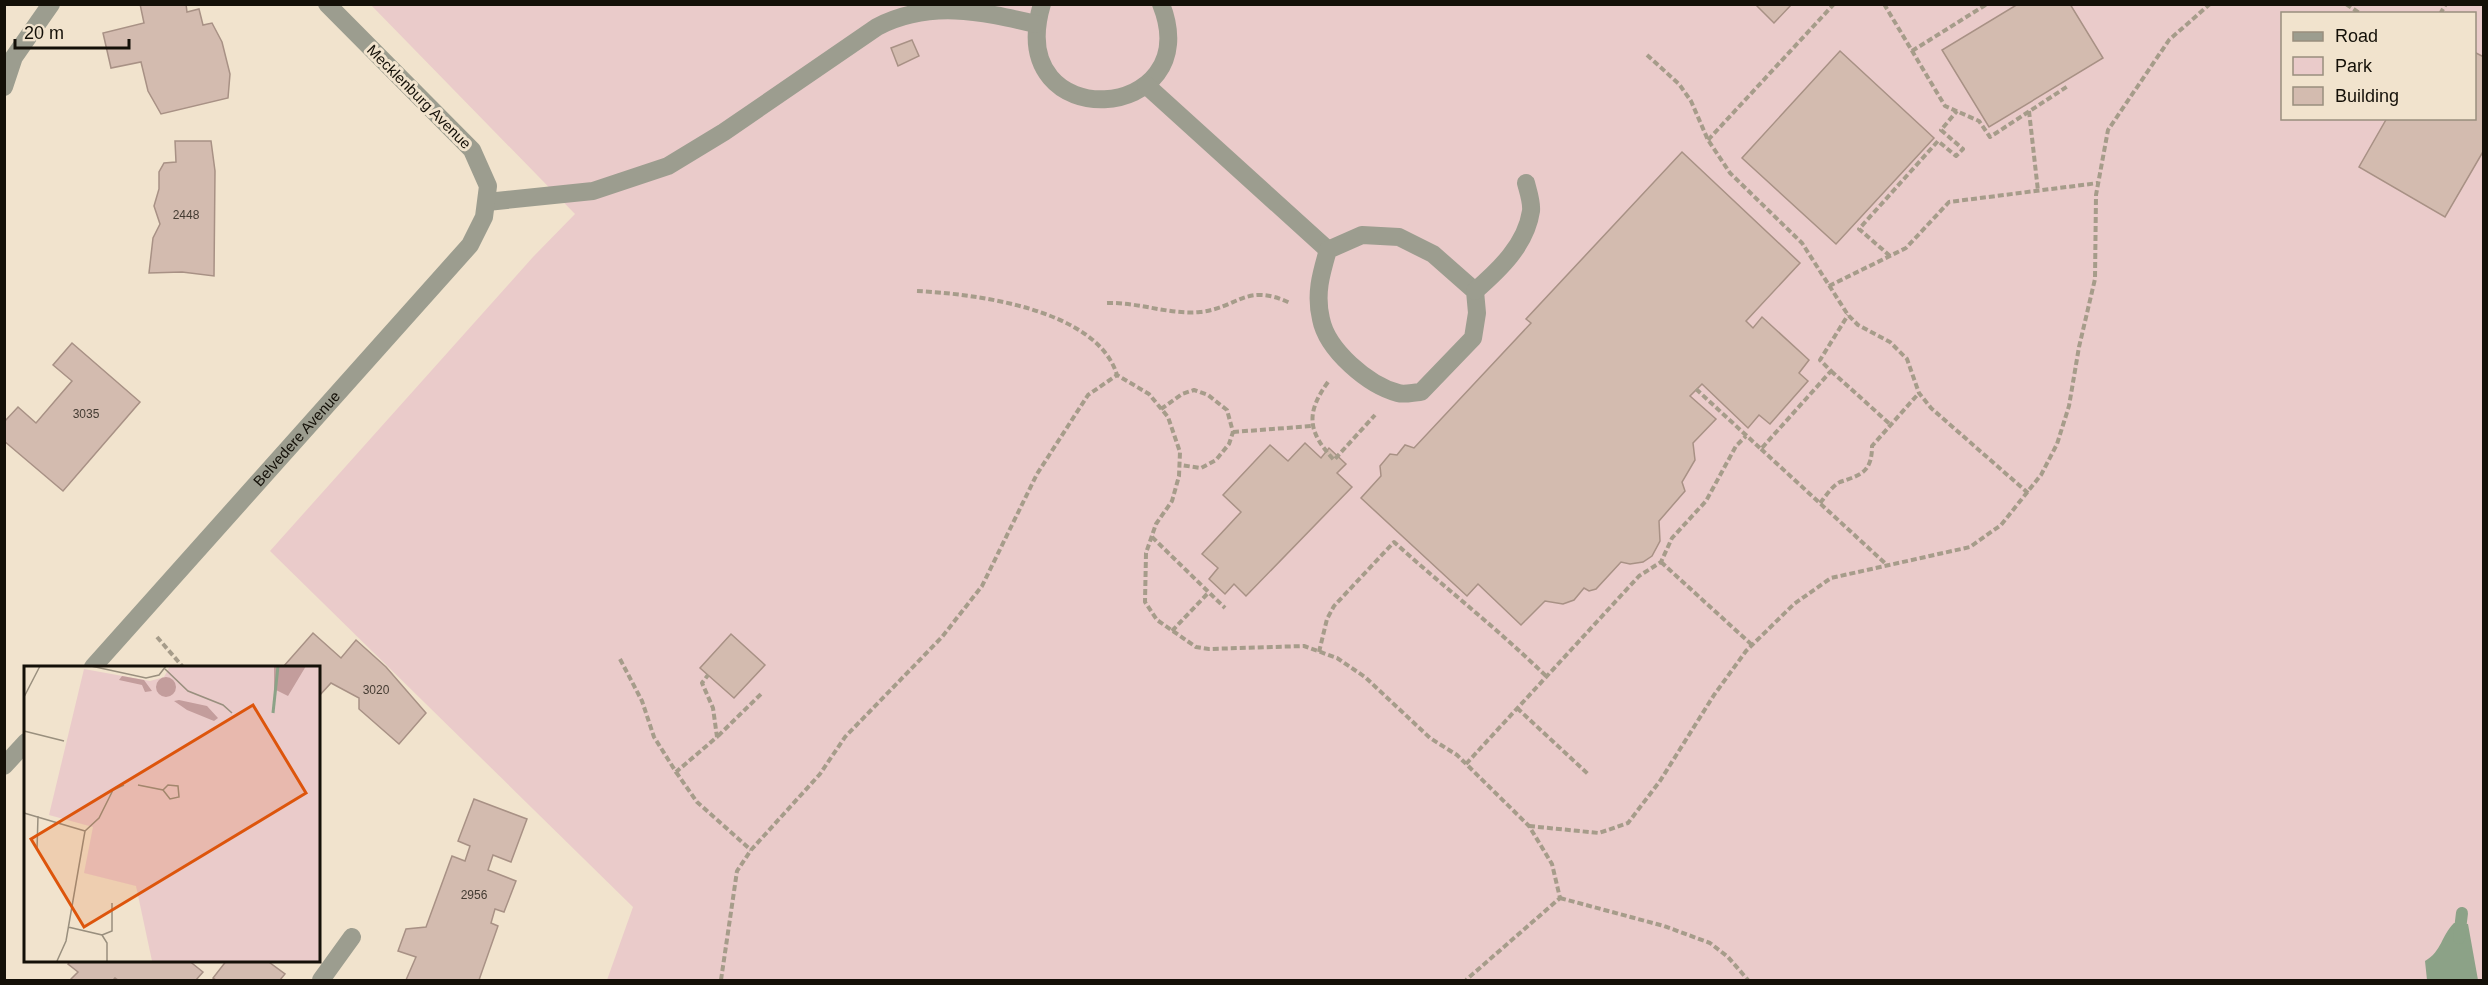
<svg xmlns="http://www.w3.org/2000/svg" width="2488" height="985" font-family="Helvetica,sans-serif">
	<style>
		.green { fill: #eacbca; fill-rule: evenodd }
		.water { fill: #8ca287 }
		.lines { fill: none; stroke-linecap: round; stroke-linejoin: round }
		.stream { stroke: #8ca287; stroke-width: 12 }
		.building { fill: #d3bbaf; stroke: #a89185; stroke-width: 1.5 }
		.path { stroke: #a69c8a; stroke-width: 4; stroke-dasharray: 6 3; stroke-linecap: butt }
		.minor { stroke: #9c9d8f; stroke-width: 18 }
		.labels { text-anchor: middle; stroke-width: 6; stroke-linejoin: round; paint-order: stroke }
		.number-label { font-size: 12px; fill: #443b32 }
		.street-label { font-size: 15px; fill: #141008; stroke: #f1e3cd }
		.inset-river { fill: none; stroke: #8ca287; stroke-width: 3 }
		.inset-road { fill: none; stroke: #998f7e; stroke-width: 1.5 }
		.view { fill: #dd550c; fill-opacity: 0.15; stroke: #dd550c; stroke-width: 3 }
		.inset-edge { fill: none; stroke: #141008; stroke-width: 3 }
	</style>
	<rect width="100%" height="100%" fill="#f1e3cd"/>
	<path class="green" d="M371,5h2112v975h-1876l26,-73 -363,-356 263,-294 42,-43zM2282,14h192v104h-192z"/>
	<path class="water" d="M2454,923l14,1 10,56h-51l-2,-19c17,-10 16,-25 29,-38z"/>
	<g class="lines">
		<path class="stream" d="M2459,938l3,-25"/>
	</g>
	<g class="building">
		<path d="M140,4h46l1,8 12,-3 4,16 9,-2 10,19 8,32 -2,24 -67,16 -13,-23 -7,-29 -30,6 -8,-35 41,-10z"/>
		<path d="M1755,4h37l-18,19z"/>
		<path d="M2018,4h52l33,54 -114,69 -47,-77z"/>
		<path d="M912,40l7,16 -21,10 -7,-18z"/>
		<path d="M1840,51l94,87 -98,106 -94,-86z"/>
		<path d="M2474,52l10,5v93l-39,67 -86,-50 28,-49h87z"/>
		<path d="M175,141h36l4,30 -1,105 -32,-4 -33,1 4,-35 7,-14 -6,-18 5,-17v-17l5,-9 12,-1z"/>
		<path d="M1682,152l118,111 -54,58 7,7 9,-11 47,43 -10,13 9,8 -38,43 -11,-9 -11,13 -46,-44 -12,12 26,23 -23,24 2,17 -13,22 3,9 -26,30 1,20 -8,15 -9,6 -13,2 -9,-2 -25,27 -7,2 -5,-3 -10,12 -11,4 -18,-3 -24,24 -43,-41 -11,12 -106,-98 20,-22 -1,-10 10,-12 7,1 8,-10 9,3 117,-125 -5,-4z"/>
		<path d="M72,343l68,59 -77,89 -59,-50v-19l14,-15 18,16 36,-42 -19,-16z"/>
		<path d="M1305,443l16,15 8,-10 17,16 -9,9 15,14 -106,109 -12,-12 -9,10 -16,-15 9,-11 -16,-14 39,-42 -18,-17 47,-50 18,16z"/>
		<path d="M313,633l28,25 15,-18 30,27 40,46 -27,31 -40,-35v-11l-28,-15 -13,14v-30h-35z"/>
		<path d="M731,634l34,31 -31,33 -34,-30z"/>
		<path d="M474,799l53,20 -16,43 -18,-7 -5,15 28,11 -12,31 -9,-3 -4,14 7,3 -19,54h-73l10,-23 -18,-6 8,-22 20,-2 26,-71 13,5 5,-15 -12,-5z"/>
		<path d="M71,960h117l15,12 -7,8h-78l-3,-2 -2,2h-43l8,-8 -10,-8z"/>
		<path d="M227,960h39l19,14 -5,6h-64l-3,-2z"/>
	</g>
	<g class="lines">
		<g class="path">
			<path d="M1884,4l61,102 34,15 11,16 78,-51"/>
			<path d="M2346,4l15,10"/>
			<path d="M2440,14l6,-10"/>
			<path d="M1912,51l75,-47"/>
			<path d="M1647,55l32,29 12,17 17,39 22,33 72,70 46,72 10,10 32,17 17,17 12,34 12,15 97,85"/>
			<path d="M2029,111l9,80"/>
			<path d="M1708,140l126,-136"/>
			<path d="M1890,256l-31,-27 79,-88 18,15 7,-7 -22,-19 16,-19"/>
			<path d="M1829,286l77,-38 43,-46 149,-19"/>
			<path d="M917,291c59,3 180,18 200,84l32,19 19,23 12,35 -1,24 -7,25 -16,23 -10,29 -1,49 12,18 39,27 13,2 95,-3 33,12 28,19 65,61 27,17 72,71 23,38 8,34 -94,82"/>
			<path d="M1107,303c32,-1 62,12 93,9 38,-4 46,-30 90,-9"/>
			<path d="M1831,371l60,54"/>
			<path d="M1328,382c-23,32 -20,50 6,78l41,-45"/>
			<path d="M1696,389l65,60 70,-78 -11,-11 28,-45"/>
			<path d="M1161,409l21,-15 12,-4 14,5 19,15 6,22 -4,12 -13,16 -15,8 -21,-3"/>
			<path d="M1233,432l79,-6"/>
			<path d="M1761,449l126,116"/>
			<path d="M1820,503c5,-6 13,-18 20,-21 21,-7 32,-10 32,-36l47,-53"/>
			<path d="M1152,537l73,71"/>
			<path d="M1661,562l91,83"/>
			<path d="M1172,631l37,-39"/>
			<path d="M157,637l26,30"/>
			<path d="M1319,652l8,-33 7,-13 60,-64c51,46 104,87 153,135"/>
			<path d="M620,659l22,42 12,36 22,35 41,-35 -4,-29 -11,-25 6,-8"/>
			<path d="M1517,708l71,66"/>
			<path d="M718,736l43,-42"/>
			<path d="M1466,764l173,-188 22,-14 11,-24 34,-37 30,-55 10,-10"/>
			<path d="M676,772l21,30 54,48"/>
			<path d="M1529,826l70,7 29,-10 32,-42 54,-86 32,-44 48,-47 37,-26 139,-31 31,-22 40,-50 16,-31 12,-38 10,-59 16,-68 1,-84 12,-65 61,-90 41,-36"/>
			<path d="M1560,898l104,28 46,17 18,14 20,23"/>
			<path d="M721,980l16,-109 14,-21 69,-76 25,-37 97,-100 40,-51 55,-112 51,-79 29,-20"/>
		</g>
		<g class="minor">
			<path d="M1042,4c-40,134 167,120 119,0"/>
			<path d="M1146,85l182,165"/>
			<path d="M4,87l10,-30 37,-53"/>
			<path d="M487,202l106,-11 75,-25 56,-34 153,-105c52,-27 103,-16 159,-3"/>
			<path d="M1362,235l37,2 34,17 42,37 2,22 -4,25 -52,54c-7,0 -16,3 -23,1 -30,-8 -71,-43 -77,-74 -6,-25 0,-45 7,-69z"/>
			<path d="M1475,291c24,-21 51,-46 56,-80 1,-9 -3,-20 -5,-28"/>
			<path id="s1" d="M93,667l377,-422 14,-28 4,-31 -16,-36 -145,-146"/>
			<path d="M4,766l22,-24"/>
			<path d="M321,980l31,-43"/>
		</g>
	</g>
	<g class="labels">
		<g class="number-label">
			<text x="186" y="219">2448</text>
			<text x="86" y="418">3035</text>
			<text x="376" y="694">3020</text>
			<text x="474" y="899">2956</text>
		</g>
		<g class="street-label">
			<text transform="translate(419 97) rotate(45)" y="5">Mecklenburg Avenue</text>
			<text dy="5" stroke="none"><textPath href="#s1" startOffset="306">Belvedere Avenue</textPath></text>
		</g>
	</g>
	<g transform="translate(24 666)">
		<rect width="296" height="296" fill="#f1e3cd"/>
		<path d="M146,0h149v295h-167l-16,-75 -52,-13 9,-46 -44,-12 35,-146 66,12 14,-4z" fill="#eacbca"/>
		<path d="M282,0l-18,30 -14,-7v-23zM98,10l22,4 8,11 -7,1 -3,-7 -23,-5zM132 21a10 10 0 1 1 20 0a10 10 0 1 1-20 0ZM155,34l28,6 11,12 -4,3 -27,-11 -13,-9z" fill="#c39d9c"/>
		<path class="inset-river" d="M249,47l5,-47"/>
		<path class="inset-road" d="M67,0l55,12 13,-3 7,-9M141,3l23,22 35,14 9,8M0,31l16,-31M0,65l40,10M114,119l25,5 7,9 9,-2 -1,-11 -10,-1 -5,5M0,147l61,18M61,165l14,-13 14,-28 11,-5M13,184l1,-34M44,261l34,8 5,8v18M78,269l10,-4v-28M33,295l9,-20 19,-110"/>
		<path class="view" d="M229,39l53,88 -222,134 -53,-88z"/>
		<rect width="296" height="296" class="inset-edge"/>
	</g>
	<rect width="2488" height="985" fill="none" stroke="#141008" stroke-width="12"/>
	<rect x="2281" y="12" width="195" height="108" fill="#f1e3cd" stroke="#998f7e" stroke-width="1.5"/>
	<rect x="2293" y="32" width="30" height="9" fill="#9c9d8f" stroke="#998f7e" stroke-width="1.5"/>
	<text x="2335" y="42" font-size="18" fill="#141008">Road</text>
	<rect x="2293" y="57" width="30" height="18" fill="#eacbca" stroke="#998f7e" stroke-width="1.5"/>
	<text x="2335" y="72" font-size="18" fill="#141008">Park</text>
	<rect x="2293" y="87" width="30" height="18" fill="#d3bbaf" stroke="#998f7e" stroke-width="1.5"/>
	<text x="2335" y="102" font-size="18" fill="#141008">Building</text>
	<path d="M15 39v9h114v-9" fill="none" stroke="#141008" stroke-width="3"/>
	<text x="24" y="39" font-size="18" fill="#141008" stroke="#f1e3cd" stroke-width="4.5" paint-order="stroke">20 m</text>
</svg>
